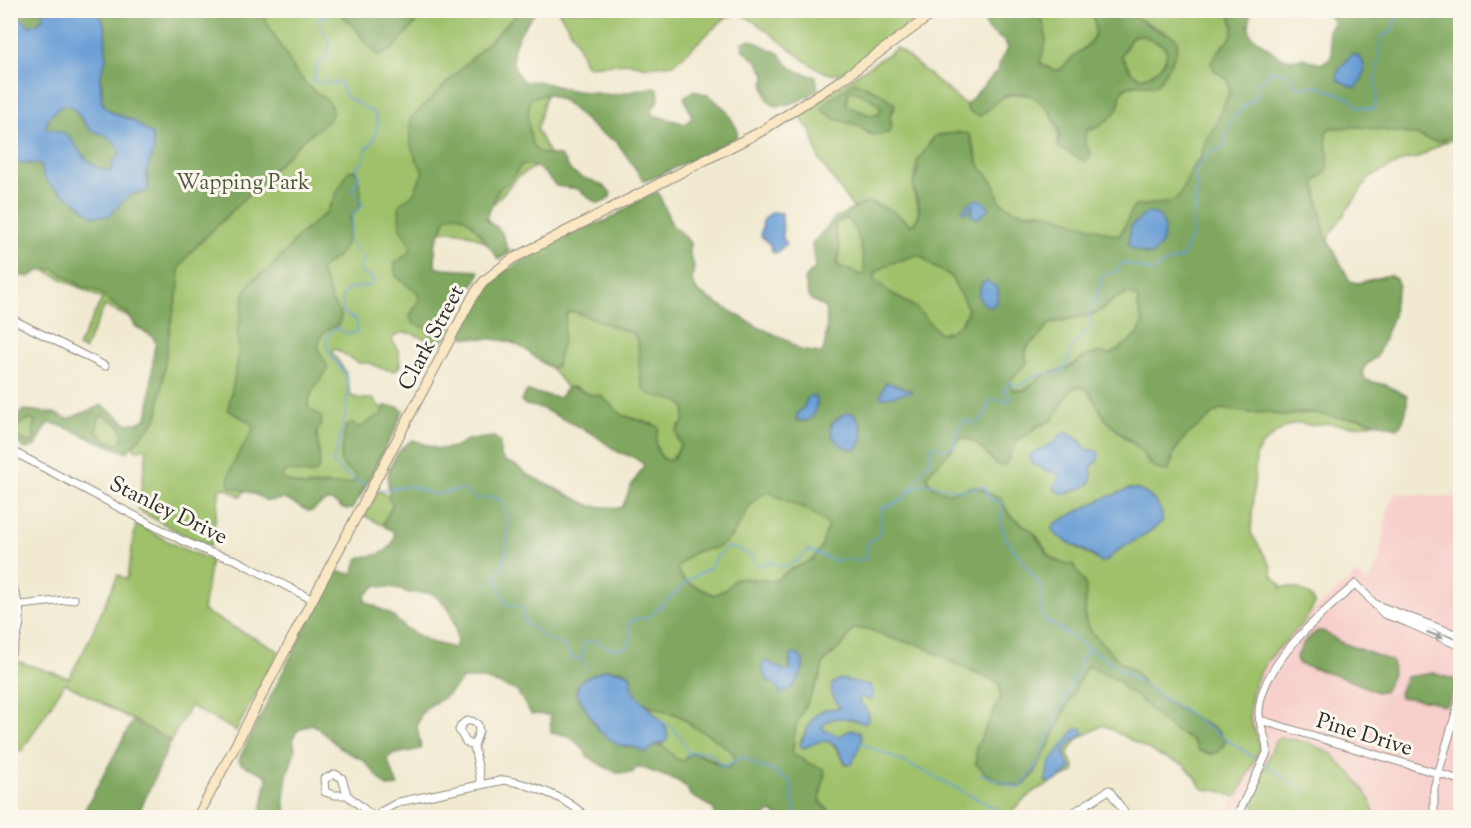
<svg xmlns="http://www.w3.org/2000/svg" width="1471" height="828" font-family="'Sorts Mill Goudy',serif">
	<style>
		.built { fill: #f7d0cc }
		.green { fill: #9fc16a; stroke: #65764a; stroke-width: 1.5; fill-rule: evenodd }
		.forest { fill: #7fa75e; stroke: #556944; stroke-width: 1.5; fill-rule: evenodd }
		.water { fill: #699ed6; stroke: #4a6480; stroke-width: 1.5; fill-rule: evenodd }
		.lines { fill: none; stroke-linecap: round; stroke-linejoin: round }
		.stream { stroke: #699ed6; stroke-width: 1.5 }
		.minor-casing { stroke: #8e8a7e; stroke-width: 9 }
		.secondary-casing { stroke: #8e8a7e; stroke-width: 11 }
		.minor { stroke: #fff; stroke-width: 7 }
		.secondary { stroke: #fae7c3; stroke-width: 9 }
		.oneway { fill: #a0a0a0 }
		.labels { text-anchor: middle; stroke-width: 6; stroke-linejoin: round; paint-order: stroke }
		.park-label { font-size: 22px; fill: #4e583e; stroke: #fbf7ec }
		.street-label { font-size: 22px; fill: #2b2b2b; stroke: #fbf7ec }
	</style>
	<rect width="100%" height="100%" fill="#fbf7ec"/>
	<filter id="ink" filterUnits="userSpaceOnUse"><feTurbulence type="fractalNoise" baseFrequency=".0167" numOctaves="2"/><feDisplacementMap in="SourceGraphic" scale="12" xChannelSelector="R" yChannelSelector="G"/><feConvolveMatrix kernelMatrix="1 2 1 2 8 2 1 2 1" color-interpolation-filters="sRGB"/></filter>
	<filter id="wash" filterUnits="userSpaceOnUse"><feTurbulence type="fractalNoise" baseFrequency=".008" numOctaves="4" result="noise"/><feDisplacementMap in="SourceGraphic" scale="24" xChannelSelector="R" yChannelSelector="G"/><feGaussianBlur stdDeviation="1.35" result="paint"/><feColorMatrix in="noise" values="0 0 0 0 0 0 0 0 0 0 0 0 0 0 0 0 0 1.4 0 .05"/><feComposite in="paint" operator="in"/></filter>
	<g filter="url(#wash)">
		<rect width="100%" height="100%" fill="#f1ead1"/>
		<path class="built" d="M1395,493l65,5v319l-236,1 14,-23 7,-18 11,-44 -5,-10 -1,-19 11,-34 10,-15 12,-9 22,-27 51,-45 12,9 11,-22 8,-49z"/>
		<g class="green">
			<path d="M75,10l445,1 -14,14 -23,46 63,23 -9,36 14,28 -32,18 -35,38 24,35 5,2 -15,9c-8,-23 -36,-31 -58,-28 -4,0 -7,-1 -10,1 -7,3 -14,15 -19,20l53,45 -25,47c-14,-5 -36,-21 -47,-6l7,14 1,12 -5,6 -15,-3 -10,-5h-11l-25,-15 -2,4 13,19 6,25 11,3h11l9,10 1,6 15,9 -39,75 -29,-15 -27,2 -20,-6 -2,-3 3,-5 12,-2 8,3 -39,-22 -24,46 -16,-9 -5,1 -9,57 -21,-8 -52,-28 9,-60 -2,-1 -9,1 -3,-3 5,-8 12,-14 11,-92 -56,-27 -21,44 -6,-3 24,-48 -70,-35 -21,-80v-134z"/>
			<path d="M919,10l2,2v4l-73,54c-6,2 -11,6 -18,4 -30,-10 -62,-49 -92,-61l-14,6 -50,45 -26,3 -18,-4 -42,3 -3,-2c-6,-19 -15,-37 -27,-53z"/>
			<path d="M1039,11h53c7,25 2,31 -18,45 -5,4 -9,10 -14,14h-7l-13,-7z"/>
			<path d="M1119,11h111l3,17 -2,12 -10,7 -7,23 13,8 3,12 -8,20 -7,17 -9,12 -6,20 -3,2c-8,18 -13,42 -36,43 -10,0 -20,0 -29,4l-3,12 -10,16 -80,-24 -12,1 -13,-3 -14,-8 -5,-15 -16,-22 -8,-27 -13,-6c-7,4 -13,1 -20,3 -9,3 -12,17 -19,23 -1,2 -6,26 -6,28 0,14 14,29 -2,39l-17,-13 -22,-10 -19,6 -34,-49 -8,-28 -13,-15 2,-4 97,-64 69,57 1,3c30,-8 67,-30 85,9 5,10 8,15 6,26l33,11 -6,-10v-12l14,-5 19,-19 3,-15 5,-6 35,-7 16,-39c-4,-7 -48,-27 -58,-30zM854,82l26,11 15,15 -5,7 2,12 -4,6 -19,1 -44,-31z"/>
			<path d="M1141,35l22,10 4,7c-2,14 -13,23 -26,26l-9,-5 -11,-17 12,-20z"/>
			<path d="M851,90l19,8 11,9 -2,7 -7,2 -25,-10 1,-13z"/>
			<path d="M1360,127l57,8 10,5 14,1 10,-5 9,1 -17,6 -26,15 -12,2 -35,17 -39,56 -2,9 -4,-8 -10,-51 2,-4 9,-7c1,-5 3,-11 2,-15 -1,-11 -8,-20 2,-29z"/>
			<path d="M846,218c13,9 18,40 19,55l-5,2 -23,-10c1,-7 4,-14 2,-21 -2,-8 -4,-12 -4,-20z"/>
			<path d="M916,255l5,1 13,11 16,8 18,34c-3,13 -15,25 -29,24l-23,-25 -28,-17 -14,-12 2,-7 13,-8z"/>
			<path d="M1132,294l6,5v8l5,16 -4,10 -18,15 -11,6 -12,-1 -11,3 -21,13 -22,5 -19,16h-11l-5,-6 1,-4 17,-17c-5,-24 11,-19 21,-38l52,-14 16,-13z"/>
			<path d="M572,311l62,23c9,14 3,38 10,56 14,11 32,6 41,17l-1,15 -6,5 -1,11 4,7 -11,16c-16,-3 -14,-23 -17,-37l-31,-9 -21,-19 -12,-2 -14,-7 -8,1 -16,-20 6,-2 9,-51 2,-3z"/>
			<path d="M1076,387h8l3,2 19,30 18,18 16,12 9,16 23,-1 2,-12 12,-16 29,-23 7,-4 30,4 18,-1 8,3 41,-2 22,5h19l14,5c-18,4 -23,3 -41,1 -8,-1 -16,3 -24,1 -4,0 -5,-2 -9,-2 -14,0 -39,20 -44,32l-5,78 20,33 1,9 9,10v3c10,-4 30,4 34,15 -14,32 -49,48 -60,81 -4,13 -7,29 -3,41 3,7 8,15 7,23 -2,11 -16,35 -21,47l-3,2 -15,-6 -16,-2 -4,-3 -5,-10 -11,-11 -23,-9 -56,-30h-4l-23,13 -9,12 -1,4 7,13 -1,4 -40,19 -29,26h-167c-24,-15 -18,-20 -13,-44 -6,-8 -16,-7 -22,-14l-11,-4 4,-30 24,-48 3,-13 22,-22 8,-13h15l28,11 22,4 34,18 42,18 6,5v14l-24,49 23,34 15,5 19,-10 46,-99 9,-13 31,16 7,9 10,6 34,32 23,13 9,11 11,3 11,-10 -5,-14 -40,-22 -26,-18 -10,-8 -6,-10 -17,-11 -28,-29 -7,-14 1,-25 -20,-31c-20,-1 -20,-18 -32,-30 -13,-13 -26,-13 -32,-33l-11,-4 -6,-6 -11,-4 -23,7h-8l-13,-9 -3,-8 2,-3 15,-18 7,-4 7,-13c13,-2 38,15 51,21 5,-16 6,-17 20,-26 7,-4 8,-8 16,-9l25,-33zM1068,433l12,7 7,10h8l3,10 -7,8 1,6 -2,9 -7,5 -20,6 -8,-4v-4l4,-9 -1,-3 -14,-4 -13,-16 24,-12 4,-6zM1129,489c21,-1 27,16 33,32 -14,16 -46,26 -55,40l-11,-2 -40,-24 -3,-5 2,-6 33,-18zM840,679l31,7 -1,14 -9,-3 -3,2 6,24c-15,-4 -31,-11 -42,4l1,3 16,6 12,-6 -5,35c-11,-19 -15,-32 -40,-18l-6,-5 13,-25 13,-8 14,-1z"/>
			<path d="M102,415c11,6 30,13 17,28l-11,-2 -12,-9 3,-15z"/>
			<path d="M31,419l4,3 -2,6 2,10 -3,4c-8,1 -13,-3 -18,-11l8,-9z"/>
			<path d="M378,491l9,3 9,-2 -5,9 3,2 -12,22 -17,-9z"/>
			<path d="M768,492l42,19 19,14 -8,23 -9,12 -22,10 -16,11 -37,-3 -12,12 -11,5 -28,-13 -10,-13c4,-5 12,-13 18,-16 11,-7 26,-3 35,-14 13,-14 19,-41 39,-47z"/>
			<path d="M136,524l45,24 30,12 -8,51 76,40 -43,80 -46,-25 -19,35 -106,-58 -43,68 -11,-3v-69l6,-18 52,17 16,-30 33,-73 9,4z"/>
			<path d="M649,706l31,10 14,11 15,7 25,20v8l-5,6 -24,-12 -14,-3 -9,8c-11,-2 -13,-14 -23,-16l5,-1 -8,-27z"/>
			<path d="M1281,737l28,6 25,12 7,10 12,10 17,24 5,18h-111c-9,-6 -14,-13 -11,-24l22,-51z"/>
		</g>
		<g class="forest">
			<path d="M10,11h33c2,8 -5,14 -12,15l-13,-9 -7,1z"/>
			<path d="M99,11h161l36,61 11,13 20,15 4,6 1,8 -4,7 -25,19 -112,112 -9,12 -3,7v16l-9,41 -12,87 -4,7 -26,29c-8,1 -15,-5 -23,-7 -18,-6 -35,-17 -54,-21l-4,2 -11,21 -11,3 -14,-11 -1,-12c7,-5 7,-12 14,-16l30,3 14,6 34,-14 26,19 12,-2 7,-4 3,-20 4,-48 2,-7 -4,-7 -17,-10 -7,-13 -10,-5 -21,-17 -14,-4 -29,-18 -15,2 -10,6 -18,-3v-112l31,3c1,26 31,29 45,47l22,4c7,-11 21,-25 35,-23l5,-9 -2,-15 -33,-55 -9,-8 -4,-7 1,-11 -2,-15 6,-15zM102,415c12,6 23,10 20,26l-3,2 -11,-2 -12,-9 3,-15zM31,419l4,3 -2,6 2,10 -3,4c-8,1 -13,-3 -18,-11l8,-9z"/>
			<path d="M338,11h88l-34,39 -13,6 -14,-13 -8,-13z"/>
			<path d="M520,11h17c-18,19 -37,48 -13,71l13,-1 39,10 37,4 42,-8 3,2c2,10 1,13 -6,19l1,7 33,9 6,-7 -8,-20 10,-7 16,6 16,14 11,19v8l-81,40 -12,4 -27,-39 -20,-11 -33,-30 -17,-7 -15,4 -3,3 -1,19 3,20 3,7 6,6 20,3c5,4 7,11 12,16 12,9 29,8 39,21l-1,4 -6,5 -8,1 -18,-14 -22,-3c-9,-11 -18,-22 -34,-22l-11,16 -12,9 -13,30c4,6 7,5 12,9 6,6 9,18 9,25l-8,6c-13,-14 -24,-40 -44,-45l-9,4 -11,27v22l8,2 36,2v2c-3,14 -18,18 -23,30 -6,14 0,28 -15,39l-10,-4 -4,-10 -15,-5 -2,-8c4,-7 11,-13 8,-21l-22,-18 -2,-12 12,-9 5,-6 -2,-7 -9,-13 -1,-24 15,-12 9,-21 -9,-18 -4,-12v-23z"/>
			<path d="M979,11h60l6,18 1,12 -6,22 13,7h7c5,-4 9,-10 14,-14 21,-14 25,-20 18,-45 9,-1 19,-2 28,0 15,3 27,15 41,21 6,2 14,2 16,8 4,10 -15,39 -21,45 -10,2 -19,-3 -29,1 -9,5 -5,13 -9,21 -7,17 -22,17 -33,25v12l6,10 -3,7 -3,1 -27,-15c0,-6 3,-12 1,-18 -7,-21 -31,-45 -54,-33 -10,5 -17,16 -26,20l-10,-4 -3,-7 32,-35 3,-11 7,-10 -3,-7 -16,-12zM1141,35l22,10 4,7c-2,14 -13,23 -26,26l-9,-5 -11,-17 11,-20z"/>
			<path d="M1230,11l21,1 -2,15 2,8 29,22 12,3 12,-2 15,6c22,-7 10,-17 9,-33l6,-10 -5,-5 -13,-5h144v125h-9l-10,5 -6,1 -18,-7 -57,-8 -30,1 -3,2c-4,14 4,24 1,37 -2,7 -9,9 -13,16l10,51 25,47 8,2 31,-8 7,4 3,7 -5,15 -1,15 -16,40 -12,10 -3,7 4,7 20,5 21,11c1,10 -2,27 -10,32l-37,-10h-19l-34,-6 -22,4 -15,-4 -18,1 -30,-4 -7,4 -29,23 -12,16 -5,19c-18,0 -19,-10 -29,-21 -10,-12 -26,-19 -35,-32 -6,-9 -11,-20 -18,-29l-11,-2 -6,4 -18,30 -14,4 -8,8 -11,5 -15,28 -7,-1c-11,-10 -23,-30 -39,-27 -5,16 -22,24 -31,38 1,7 3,8 9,12 15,10 22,1 38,-2l25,12 3,2 7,15 24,17 18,26 7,4 16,3 12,21 -1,33 7,14 28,29 14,8 9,13 10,8 26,18 39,22 8,10c-8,15 -13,13 -27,10l-6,-10 -23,-13 -34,-32 -10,-6 -7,-9 -31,-16c-17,25 -47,111 -67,122l-29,-8 -16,-15v-16l24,-49v-15l-6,-4 -42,-18 -34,-18 -22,-4 -28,-11h-15l-13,19 -13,9 -4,7 -3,13 -24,48 -4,29 11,5 2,3 19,7c3,25 -19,28 14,48h-58l-8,-5 -9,5h-47l-3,-9 -23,-13 -3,-7 -9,-7 -38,-14h-3l-5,6h-15l-14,-7 -16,-10 -3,-7 -9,-8 -9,-6 -15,-2 -1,-18 -19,-1 -14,-23 -32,-12h-22l-17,17 -17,10 -8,8 -4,12 4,23 -30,6 -4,4 11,27 -11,1 -24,-27 -20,-10 -29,-25 -3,-1 -14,7 -4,7 2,12 -8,26 -3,23 3,18h-27l7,-38 -1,-4 -25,-11 -2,-3 1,-4 94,-186 19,3 4,-13 4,-4c16,-1 35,-5 33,-25l-10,-6 1,-6 8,-16 -5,-6c2,-6 1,-8 0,-14 -2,-17 11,-38 26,-44l23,9h8l15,-4 7,-5 27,-3 6,5v12l4,7 11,4 13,10 63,31 31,2 9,-22 13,-20 -2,-3 -9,-6 -15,-5 -25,-18 -52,-26 -15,-3 -5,-4 6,-10 4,1 28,6 8,-10 4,-1 18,7 12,2 21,19 35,11 2,3c-5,12 -4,30 11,32l4,-3 7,-13 -5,-14 8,-9 1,-15c-9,-11 -27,-6 -41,-17l-4,-11 -2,-38 -4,-7 -58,-22h-8c-5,9 -3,19 -5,29 -3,9 -5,16 -6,25l-6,2c-10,-5 -18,-13 -27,-19 -18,-13 -40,-9 -60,-12l-3,-7 9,-21 13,-14 7,-14 6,-5 59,-34 29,-14 24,-8 40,-25 10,-3 14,33 10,8 8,10v12l4,11 -2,15 6,11 58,34 31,14 13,10 20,3 3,-2c3,-9 6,-36 1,-44 -18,-11 -15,-4 -19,-28l10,-11 -3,-24 23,-26 33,-16 23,8 20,15 4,-2 5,-11 -7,-27 5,-15 -1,-8 18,-26c8,-1 28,-5 34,-2l10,31 15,18 6,19 14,8 17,4 12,-2 76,24c8,-10 9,-23 16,-30l32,-3 11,-4 14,-31 8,-9 6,-20 9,-12 7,-17 8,-20 -3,-12 -13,-8 -3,-7c5,-14 24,-21 22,-38 -1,-5 -3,-9 -3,-14zM1352,54c18,5 13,23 4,33l-18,-7v-9zM1159,217l-12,38 -15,-7zM847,218c12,9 17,40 18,55l-5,2 -23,-10 3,-19 -5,-11v-11zM916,255l5,1 13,11 16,8 18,34c-3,13 -15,25 -29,24l-23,-25 -28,-17 -14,-12 2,-7 13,-8zM1132,294l6,5v8l5,15 -4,11 -18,15 -11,6 -12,-1 -11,3 -21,13 -22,5 -19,16h-11l-5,-6 1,-4 17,-17c-4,-18 1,-16 13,-27 3,-3 5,-8 8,-11 9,-8 34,-6 46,-11 16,-7 16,-18 38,-20zM811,396l5,2 1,7 -12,16 -8,-1v-6l7,-7 3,-9zM856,416l7,13 -31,4 -1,-9zM768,492l42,19 18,14 -7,23 -9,12 -22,10 -16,11 -38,-3 -11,12 -11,5 -24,-11 -7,-5 -6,-10c3,-6 13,-15 20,-18 11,-3 22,-1 30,-10 15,-14 20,-43 41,-49zM375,586l22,2 12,5h22l6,4 12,12 7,21 1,12 -3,6 -24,-6 -25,-14 -13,-13 -27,-14v-5zM790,660l13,8c-6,14 -7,21 -23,25l-3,-7 -10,-5 -5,-14 5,-6 18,10h5zM605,669l20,2 6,6c0,32 30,29 50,40 5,3 9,8 15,11 13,7 27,15 38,26v8l-5,6 -4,-1 -30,-14h-4l-9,8c-11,-2 -12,-14 -23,-16l-17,6 -5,-3 -12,-1 -26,-16 -22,-36v-7l3,-7z"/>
			<path d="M751,40l29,14 7,10 10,7 19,6 2,12c-9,9 -32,19 -45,16l-5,-5 -4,-11 1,-15 -8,-13 -15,-12 1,-7z"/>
			<path d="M854,82l26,11 15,11 -5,11 1,15 -3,3 -15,2 -16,-10 -22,-6 -13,-9 3,-7zM851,90l19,8 11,9 -2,7 -7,2 -25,-10 1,-13z"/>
			<path d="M68,104c11,7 13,19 23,26 4,3 9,1 14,3 7,4 12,13 16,19l-8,10 -2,9c-23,0 -32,-26 -48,-37 -5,-4 -12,-3 -17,-6 0,-12 12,-21 22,-24z"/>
			<path d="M352,170l5,2 4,20 -1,15 -10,11c-1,29 -6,35 -29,51l-1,3c6,9 8,17 11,27 4,12 15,11 7,26 -15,7 -17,7 -20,23l10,20c-7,14 -20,23 -20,40 4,3 14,6 14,12 0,4 -5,9 -5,13 -1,9 9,37 -4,41 -7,2 -17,-5 -29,-2l-3,5c4,4 16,8 22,9 4,1 45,-2 48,-3 5,-2 4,-3 6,-7l-12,-8 -5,-7 6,-35 4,-3c14,9 11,2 23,-4 3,-2 6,-2 9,-4l2,-9 15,1 4,4 -7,16 -44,82c-19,3 -14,-21 -40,2h-4l-23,-12 -18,2c-11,-7 -25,-12 -38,-14 -3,-20 16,-41 24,-57l-2,-7 -23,-13 11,-57 -2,-23 4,-14 3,-23 8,-13 16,-10 23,-24 7,-10 28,-23 22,-41z"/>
			<path d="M1317,631h6l17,11 52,19c3,10 -3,22 -8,31h-7l-30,-13 -48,-15 -3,-5 8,-17z"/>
			<path d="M1433,673l23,7v4l-8,20 -5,2 -13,-5 -30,-4 -1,-4 7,-16z"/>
			<path d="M133,720l38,21 -34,76h-56z"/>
		</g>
		<g class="water">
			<path d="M43,11h56l6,16 1,32 -6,18 2,26 9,9 23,9 18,14 2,15 -8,22 2,19 -16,3 -9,7 -14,15h-15l-7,-4 -5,-6 -34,-23 -5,-7 -2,-12 -30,-2v-144l7,-1 13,9 7,-3 5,-5zM68,104c10,7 15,18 23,27 17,3 21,7 30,22l-8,9 -2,9h-4l-12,-5 -11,-9 -17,-23 -21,-6c0,-11 12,-21 22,-24z"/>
			<path d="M1352,54c18,5 13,23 4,34l-4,-1 -15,-8 1,-8z"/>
			<path d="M976,199l7,2 7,7 -13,11 -6,-4 2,-10 -7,8 -4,-2 5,-7z"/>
			<path d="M772,212l10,1 1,25 3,6 -10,9 -4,-1 -1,-6 -10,-10 2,-16z"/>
			<path d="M1147,213c24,-2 20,33 4,42l-19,-7 -4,-4 3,-18z"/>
			<path d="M987,281l9,6 3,5 -3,11 -5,4 -7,-3 -6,-8 4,-13z"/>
			<path d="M886,382l25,8v2l-29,6 -2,-2z"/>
			<path d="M811,396l4,1 2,2c-1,13 -4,25 -20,21v-6l7,-7 3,-9z"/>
			<path d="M848,413h6c8,12 13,25 2,37 -24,-4 -38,-26 -8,-37z"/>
			<path d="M1064,432l13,6 10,12h8l4,3 -1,7 -7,7 1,7 -2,9 -7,5 -20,6 -9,-6 5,-11 -1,-3 -25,-9 -3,-7 1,-4 24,-12z"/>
			<path d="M1129,489c16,-1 35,16 33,32 -14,16 -46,26 -55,40l-7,1 -8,-7 -36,-20 -3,-5 1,-6 46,-24z"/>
			<path d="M797,654l6,6c1,14 -8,31 -23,33l-3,-7c-10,-4 -17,-12 -14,-24l4,-1 18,10h5l1,-16z"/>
			<path d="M605,669l24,4c3,6 1,13 5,18 9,14 39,33 33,50l-12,4 -9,8 -9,-5 -19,-3 -19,-14 -23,-39 4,-11z"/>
			<path d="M840,679l29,6 3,3 1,8 -3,4 -9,-3 -3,2 10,13v9l-4,2c-15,-4 -31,-11 -42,4l2,3 15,6 12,-6 9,2 2,8 -10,24 -4,1c-6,-4 -6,-10 -10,-16 -9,-15 -24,-5 -35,-1l-3,-3 13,-28 13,-8 14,-1 -9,-15 1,-9z"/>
			<path d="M1082,728l2,6c-7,5 -21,11 -19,21 1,5 4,10 6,14l-17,13h-9l5,-20 25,-33z"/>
		</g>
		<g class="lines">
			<g class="stream">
				<path d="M330,10v2l-12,7 12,25 -2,9 -11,14 -4,14 8,3 5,-4 6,4 8,-2c2,5 3,10 6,14 14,13 38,11 30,37 -3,8 -4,11 -10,16l-2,12 -8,6 3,12 -7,12 11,14 -10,8 -5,26 7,11 10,7 -7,14 16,8 -3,6 -22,4 -7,8 1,15 14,9v10l-8,3 -14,-6 -9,10c0,24 15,22 21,41 4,16 -7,68 -15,83 11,12 21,18 36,23"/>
				<path d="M376,488l5,2 30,-4 23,9 28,-6 14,10 16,-2 12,5c5,31 6,49 -8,78l11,25 15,1 3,17 23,16 15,6 10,14 9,-1 2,-15 12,-3c14,11 17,10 33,6l3,-11 -4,-10 4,-5 17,-3 41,-38 20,-11 8,-13 9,-8h5l22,10 4,9 12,-4 16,5 13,-8 9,-9 25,10h33l1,-17 12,-8 2,-7 1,-20c6,-3 14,-4 19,-7 11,-9 17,-29 29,-40l1,-14 3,-2c7,5 15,5 21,0 0,-9 3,-18 10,-25l9,4 10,-7 7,-17 6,-1 11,3 3,-4 -7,-7 6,-10 8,6 20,-13 17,-1 10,-4 7,-23 20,-21 -4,-10 8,-14 6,-26 15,-4 3,-7 6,-1 27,9 9,-8 20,-6 6,-16 5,-7 -1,-8 5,-39 -3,-18 17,-18 13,-5c3,-25 12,-37 33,-50l-1,-9 14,-17 19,2 7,14 21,-1 32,12 11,10 14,1 3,-13 -1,-13 5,-46 11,-6 2,-9 10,-12"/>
				<path d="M909,491l16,-8 35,7 24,-4 6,13 13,3 -2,21 4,14 37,51 -2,15 3,15 218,144"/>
				<path d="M582,659l5,10"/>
				<path d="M659,721c14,2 26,21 29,34l3,-3h19l12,15 21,-10 17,10 16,4 3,5 10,4c5,14 2,24 9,38"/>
				<path d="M861,743l60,27 82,42"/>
				<path d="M1265,764l44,30"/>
				<path d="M981,774l39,15 15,-21 46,-107 8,-13"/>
			</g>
		</g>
	</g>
	<g filter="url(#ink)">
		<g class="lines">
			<defs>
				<g id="minor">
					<path d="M10,318l95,48"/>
					<path d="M10,450l171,90 28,12 27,8 77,40"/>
					<path d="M10,580c14,33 13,43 0,77"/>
					<path d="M1374,604l86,32"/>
					<path d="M21,605l53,-6"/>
					<path d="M1260,720l200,60"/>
					<path d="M474,746l-8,-4 -7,-12c4,-10 11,-12 19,-5l1,6 -5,15 7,37"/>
					<path d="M347,795h-13l-9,-3 -1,-13 11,-5 7,4 5,17 28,23"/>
					<path d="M376,818l6,-7 17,-9 105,-22c25,4 66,18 82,38"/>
					<path d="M1065,818l44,-28 19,28"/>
					<path d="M1236,818l31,-65c1,-14 -8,-26 -8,-40 1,-49 63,-100 97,-129l28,30 22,8 54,24"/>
					<path d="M1434,818v-30l26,-89"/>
				</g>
				<path id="secondary" d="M197,818l277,-524 11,-14 27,-21 248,-127 81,-52 97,-70"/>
			</defs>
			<use href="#minor" class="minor-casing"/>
			<use href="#secondary" class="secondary-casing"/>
			<use href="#minor" class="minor"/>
			<use href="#secondary" class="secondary"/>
		</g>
		<defs><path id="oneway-solid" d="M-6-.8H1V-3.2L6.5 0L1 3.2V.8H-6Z" transform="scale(1.5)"/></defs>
		<use class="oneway" href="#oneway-solid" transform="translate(1435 635) rotate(21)"/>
	</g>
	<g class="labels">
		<g class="park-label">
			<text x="243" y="189">Wapping Park</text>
		</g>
		<g class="street-label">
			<text transform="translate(430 337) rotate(-62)" y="8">Clark Street</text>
			<text transform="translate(169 509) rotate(26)" y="8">Stanley Drive</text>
			<text transform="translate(1365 733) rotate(17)" y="8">Pine Drive</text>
		</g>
	</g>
	<rect width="1471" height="828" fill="none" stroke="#fbf7ec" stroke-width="36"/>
</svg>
